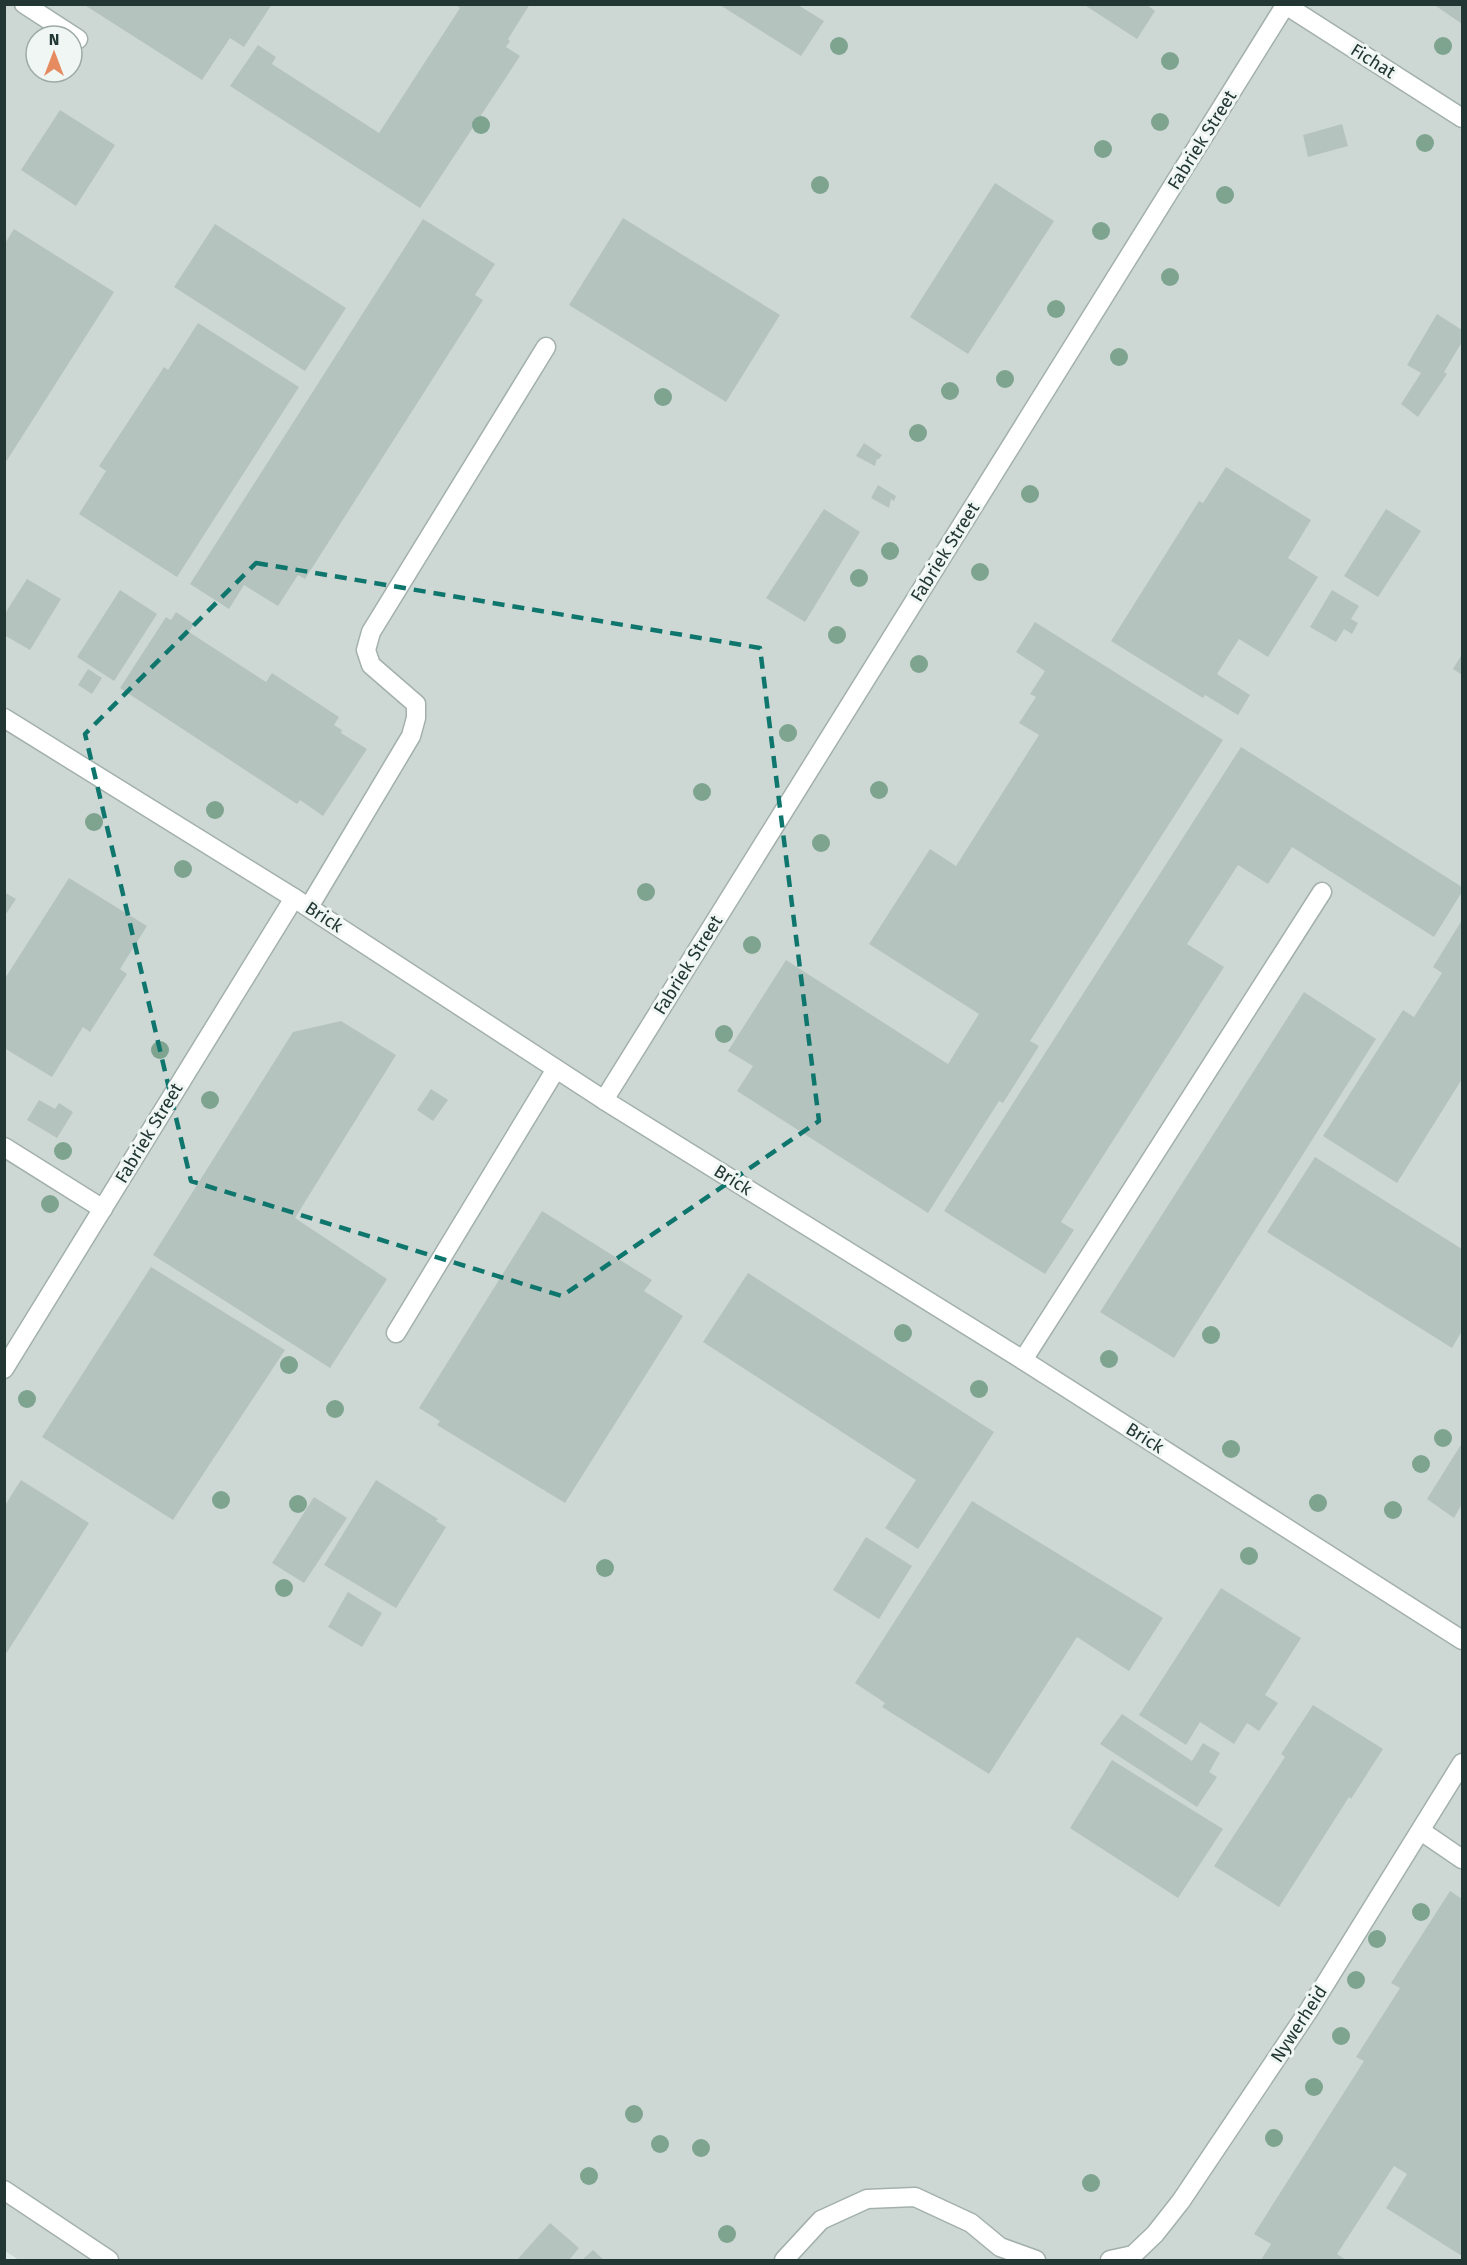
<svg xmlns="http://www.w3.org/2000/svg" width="1467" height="2265" font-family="'Fira Sans',sans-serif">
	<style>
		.built { fill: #cdd8d4; fill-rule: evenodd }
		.building { fill: #b5c3be }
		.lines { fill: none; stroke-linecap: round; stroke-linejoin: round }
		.lane-casing { stroke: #a3b0ac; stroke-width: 21 }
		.street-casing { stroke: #a3b0ac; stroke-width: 21 }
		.lane { stroke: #fff; stroke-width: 18 }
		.street { stroke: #fff; stroke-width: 18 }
		.tree { fill: #7ea490 }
		.marked { fill: none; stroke: #0f766e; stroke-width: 4.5; stroke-dasharray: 12 8; stroke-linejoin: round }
		.labels { text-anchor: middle; stroke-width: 6; stroke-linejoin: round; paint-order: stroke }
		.street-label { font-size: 18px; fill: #223733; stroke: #eff6f3 }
	</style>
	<rect width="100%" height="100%" fill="#dfe9e5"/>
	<path class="built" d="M4,5h1458v2255h-1443l-14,-9zM36,36h36v36h-36z"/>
	<g class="building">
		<path d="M83,4h189l-28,43 -14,-9 -28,42z"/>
		<path d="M455,4h75l-22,35 2,2 -4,6 14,9 -100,152 -190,-122 28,-41 18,12 -4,7 107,69 81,-125z"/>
		<path d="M1083,4h63l9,7 -18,28z"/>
		<path d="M1433,4h29v20z"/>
		<path d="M720,5h78l26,16 -23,35z"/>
		<path d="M60,110l55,35 -39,61 -55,-36z"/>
		<path d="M1342,124l6,22 -40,11 -5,-22z"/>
		<path d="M995,183l59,38 -86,133 -58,-37z"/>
		<path d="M623,218l157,97 -54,87 -157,-97z"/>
		<path d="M423,219l72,45 -20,31 8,5 -178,279 -7,-4 -20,31 -34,-21 -15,24 -39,-25z"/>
		<path d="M215,224l131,84 -41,63 -131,-84z"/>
		<path d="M14,229l100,63 -110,173v-220z"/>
		<path d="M1437,314l25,16v12l-18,30 3,2 -29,43 -17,-13 20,-31 -14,-8z"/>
		<path d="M198,323l101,64 -122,190 -98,-63 27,-43 -7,-5 65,-99 4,3z"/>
		<path d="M864,443l18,12 -3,4h-2l-2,7 -19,-10z"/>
		<path d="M1226,467l85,53 -23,38 30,19 -50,80 -29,-18 -22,35 33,21 -12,20 -33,-20 -2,3 -92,-57 88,-140 4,2z"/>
		<path d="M878,485l18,11 -2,5 -3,-2 -2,9 -18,-10z"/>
		<path d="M824,509l36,23 -55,90 -39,-24z"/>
		<path d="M1386,509l35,22 -43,66 -34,-21z"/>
		<path d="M27,579l34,20 -31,51 -26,-15v-20z"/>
		<path d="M120,590l37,24 -43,67 -37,-24z"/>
		<path d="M1332,590l27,16 -8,13 7,4 -6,11 -8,-5 -8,13 -26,-15z"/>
		<path d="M176,612l18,12 -5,8 77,50 6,-9 67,44 -5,8 8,5 -1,3 26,16 -44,67 -23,-16 -3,4 -177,-116 46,-71 5,3z"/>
		<path d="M1035,622l188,118 -193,301 9,5 -36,57 -4,-2 -71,112 -191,-122 16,-25 -25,-15 58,-91 162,104 31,-50 -110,-70 61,-95 26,17 83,-131 -20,-12 17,-26 -6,-3 15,-23 -29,-19z"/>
		<path d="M1462,654v21l-9,-6z"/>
		<path d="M88,669l14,9 -10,16 -14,-9z"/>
		<path d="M1241,747l221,140v5l-28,45 -142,-90 -24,37 -30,-19 -51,79 37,23 -163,255 13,8 -29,44 -101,-63z"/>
		<path d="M69,878l78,48 -27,43 7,5 -37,58 -7,-5 -31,50 -48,-29v-68z"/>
		<path d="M4,892l12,7 -12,18z"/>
		<path d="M1462,920v159l-65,104 -74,-47 80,-126 11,7 28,-44 -9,-6z"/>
		<path d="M1304,992l72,47 -202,319 -74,-46z"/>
		<path d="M341,1021l55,34 -101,163 92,61 -57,89 -177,-113 140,-223z"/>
		<path d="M431,1089l17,11 -15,21 -16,-11z"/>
		<path d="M39,1100l16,9 4,-6 14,9 -16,26 -30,-18z"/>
		<path d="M1315,1157l147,92v82l-10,17 -185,-116z"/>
		<path d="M542,1211l110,69 -8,11 39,25 -118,187 -128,-78 3,-4 -21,-13z"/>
		<path d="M151,1267l134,83 -112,170 -131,-83z"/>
		<path d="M748,1273l246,159 -76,117 -33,-21 31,-48 -213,-138z"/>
		<path d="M1462,1443v61l-8,14 -27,-19z"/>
		<path d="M21,1480l68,43 -85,134v-150z"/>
		<path d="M376,1480l62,39 -2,2 10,6 -50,81 -72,-43z"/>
		<path d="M314,1497l33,21 -43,65 -32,-20z"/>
		<path d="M972,1501l191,117 -34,53 -52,-34 -88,137 -107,-67 3,-4 -30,-20z"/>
		<path d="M866,1537l46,29 -33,53 -46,-29z"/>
		<path d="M1221,1588l80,50 -36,57 13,8 -19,28 -12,-8 -13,21 -34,-22 -14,23 -47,-30z"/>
		<path d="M348,1592l34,21 -20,34 -34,-20z"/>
		<path d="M1313,1705l70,44 -32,50 -2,-2 -70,110 -65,-41 71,-109 -4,-3z"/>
		<path d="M1122,1714l70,47 11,-18 17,10 -11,19 8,5 -20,30 -97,-63z"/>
		<path d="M1112,1760l111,69 -45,69 -108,-70z"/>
		<path d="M1450,1891l12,8v357l-76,-48 21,-34 -13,-8 -57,88 9,6h-85l10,-16 -17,-10 110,-173 -8,-4 44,-69 -9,-5z"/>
		<path d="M550,2223l29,25 -10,12h-52z"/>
		<path d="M593,2250l11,10h-22z"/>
	</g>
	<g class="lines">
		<defs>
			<g id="lane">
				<path d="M24,4l54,35"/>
				<path d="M309,907l102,-171 5,-18v-14l-45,-39 -5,-15 5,-18 175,-285"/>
				<path d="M4,1147l99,62"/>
				<path d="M396,1333l160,-264"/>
				<path d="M1023,1360l299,-468"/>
				<path d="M1421,1831l41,28"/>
				<path d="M4,2190l105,70"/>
			</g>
			<g id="street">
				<path d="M1284,4l178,114"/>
				<path d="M4,718l290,180 310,202 419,260 439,280"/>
				<path d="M604,1100l682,-1096"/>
				<path d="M4,1369l290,-471"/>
				<path d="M784,2260l37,-40 46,-21 48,-2 56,26 29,24 36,13"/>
				<path d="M1110,2260l23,-5 22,-21 26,-33 128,-191 153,-247"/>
			</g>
		</defs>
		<use href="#lane" class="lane-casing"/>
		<use href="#street" class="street-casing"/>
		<use href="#lane" class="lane"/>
		<use href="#street" class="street"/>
	</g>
	<g class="tree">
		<circle cx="839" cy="46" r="9"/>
		<circle cx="1443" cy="46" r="9"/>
		<circle cx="1170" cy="61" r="9"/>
		<circle cx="1160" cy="122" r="9"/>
		<circle cx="481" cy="125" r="9"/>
		<circle cx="1425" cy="143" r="9"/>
		<circle cx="1103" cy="149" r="9"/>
		<circle cx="820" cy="185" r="9"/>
		<circle cx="1225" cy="195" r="9"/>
		<circle cx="1101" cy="231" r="9"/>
		<circle cx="1170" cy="277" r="9"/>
		<circle cx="1056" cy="309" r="9"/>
		<circle cx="1119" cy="357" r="9"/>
		<circle cx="1005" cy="379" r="9"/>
		<circle cx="950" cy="391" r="9"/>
		<circle cx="663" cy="397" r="9"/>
		<circle cx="918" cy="433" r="9"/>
		<circle cx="1030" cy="494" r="9"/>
		<circle cx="890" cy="551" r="9"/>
		<circle cx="980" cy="572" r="9"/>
		<circle cx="859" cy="578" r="9"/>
		<circle cx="837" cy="635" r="9"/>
		<circle cx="919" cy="664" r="9"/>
		<circle cx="788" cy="733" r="9"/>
		<circle cx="879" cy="790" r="9"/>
		<circle cx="702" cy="792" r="9"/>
		<circle cx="215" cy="810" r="9"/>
		<circle cx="94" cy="822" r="9"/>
		<circle cx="821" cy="843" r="9"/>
		<circle cx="183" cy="869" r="9"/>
		<circle cx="646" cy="892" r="9"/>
		<circle cx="752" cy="945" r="9"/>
		<circle cx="724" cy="1034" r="9"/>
		<circle cx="160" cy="1050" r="9"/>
		<circle cx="210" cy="1100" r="9"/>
		<circle cx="63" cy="1151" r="9"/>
		<circle cx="50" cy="1204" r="9"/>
		<circle cx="903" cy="1333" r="9"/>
		<circle cx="1211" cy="1335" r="9"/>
		<circle cx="1109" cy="1359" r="9"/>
		<circle cx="289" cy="1365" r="9"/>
		<circle cx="979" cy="1389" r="9"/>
		<circle cx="27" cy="1399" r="9"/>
		<circle cx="335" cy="1409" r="9"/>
		<circle cx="1443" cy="1438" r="9"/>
		<circle cx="1231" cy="1449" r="9"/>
		<circle cx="1421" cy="1464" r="9"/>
		<circle cx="221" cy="1500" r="9"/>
		<circle cx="1318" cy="1503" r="9"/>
		<circle cx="298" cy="1504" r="9"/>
		<circle cx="1393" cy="1510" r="9"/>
		<circle cx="1249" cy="1556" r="9"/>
		<circle cx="605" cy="1568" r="9"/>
		<circle cx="284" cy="1588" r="9"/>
		<circle cx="1421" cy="1912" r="9"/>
		<circle cx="1377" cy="1939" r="9"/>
		<circle cx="1356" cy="1980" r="9"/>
		<circle cx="1341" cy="2036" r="9"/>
		<circle cx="1314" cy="2087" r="9"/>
		<circle cx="634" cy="2114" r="9"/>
		<circle cx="1274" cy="2138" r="9"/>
		<circle cx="660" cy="2144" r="9"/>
		<circle cx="701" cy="2148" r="9"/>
		<circle cx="589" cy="2176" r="9"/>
		<circle cx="1091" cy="2183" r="9"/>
		<circle cx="727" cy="2234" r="9"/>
	</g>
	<path class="marked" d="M256,563l504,85 59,473 -257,175 -371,-115 -106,-447z"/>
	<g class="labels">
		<g class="street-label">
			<text transform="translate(1373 61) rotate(32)" y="6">Fichat</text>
			<text transform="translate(1202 140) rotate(-58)" y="6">Fabriek Street</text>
			<text transform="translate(945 552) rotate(-58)" y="6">Fabriek Street</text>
			<text transform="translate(324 917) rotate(33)" y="6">Brick</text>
			<text transform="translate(688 965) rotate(-58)" y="6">Fabriek Street</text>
			<text transform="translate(149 1133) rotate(-59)" y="6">Fabriek Street</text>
			<text transform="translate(733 1180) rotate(32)" y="6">Brick</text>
			<text transform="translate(1145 1438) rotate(32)" y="6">Brick</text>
			<text transform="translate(1299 2024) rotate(-57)" y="6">Nywerheid</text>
		</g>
	</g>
	<rect width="1467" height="2265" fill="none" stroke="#223733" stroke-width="12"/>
	<g transform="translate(54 54)"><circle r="28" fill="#eff6f3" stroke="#9daaa6" stroke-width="1.5"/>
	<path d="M0-4.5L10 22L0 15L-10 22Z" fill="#e68a60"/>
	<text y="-9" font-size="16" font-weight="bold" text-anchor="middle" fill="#223733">N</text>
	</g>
</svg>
